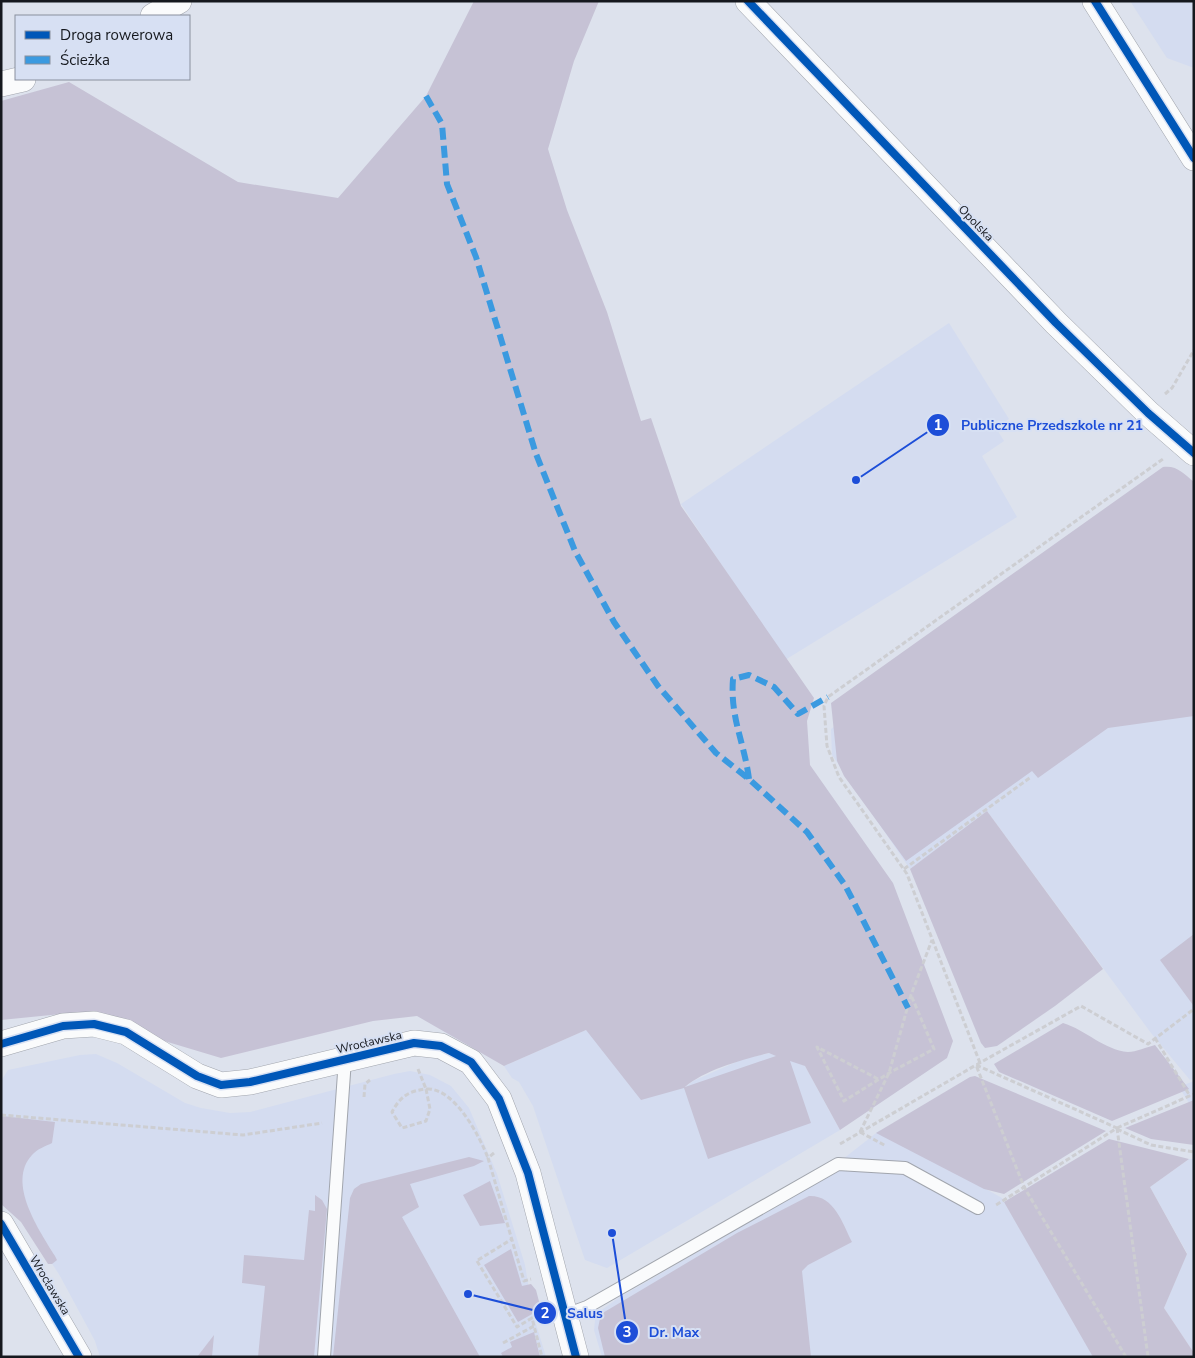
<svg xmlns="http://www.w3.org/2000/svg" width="1195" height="1358" font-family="'Nunito Sans',sans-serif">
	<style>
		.built { fill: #d4dcf0 }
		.green { fill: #c6c2d5; fill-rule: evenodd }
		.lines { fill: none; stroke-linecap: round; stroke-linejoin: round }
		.lane-casing { stroke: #a1a5ad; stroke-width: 14 }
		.street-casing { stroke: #a1a5ad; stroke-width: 26 }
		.path { stroke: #cdced2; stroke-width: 3; stroke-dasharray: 5 2.5; stroke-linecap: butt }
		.lane { stroke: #fafbfc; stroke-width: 12 }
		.street { stroke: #fafbfc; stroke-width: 25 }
		.quiet { stroke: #3b9ae0; stroke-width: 6; stroke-dasharray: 12 6; stroke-linecap: butt }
		.cycleway-casing { stroke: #d7e0f3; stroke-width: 11 }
		.cycleway { stroke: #0057b8; stroke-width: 8 }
		.labels { text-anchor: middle; stroke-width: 4; stroke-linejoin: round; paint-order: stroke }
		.street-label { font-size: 12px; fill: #15181e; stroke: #d7e0f3 }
		.leader { fill: none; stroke: #1d4ed8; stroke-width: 2 }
		.callout-dot { fill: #1d4ed8; stroke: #d7e0f3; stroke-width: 2 }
		.mark-label { font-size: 15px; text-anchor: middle; font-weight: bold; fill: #fff }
		.callout-label { font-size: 14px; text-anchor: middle; font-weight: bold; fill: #1d4ed8; stroke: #d7e0f3; stroke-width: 4; stroke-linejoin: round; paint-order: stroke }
	</style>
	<rect width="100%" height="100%" fill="#dde2ed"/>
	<g class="built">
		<path d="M1130,1h64v67l-27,-10z"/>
		<path d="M949,323l60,96 -13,9 8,13 -22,15 35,61 -232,143 -104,-156z"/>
		<path d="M1152,498l42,44v537l-4,1 -39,-47 -164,-222 -77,58 -78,-114 -1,-26z"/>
		<path d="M586,1030l98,58 9,-7 50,-22 36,-8 26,15 35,64 -233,138 -22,-8 -52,-154 -14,-24 -7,-4 -8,-12z"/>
		<path d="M96,1054l21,9 68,40 16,5 29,5 20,-1 144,-38 16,-3 20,4 21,11 18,22 28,66 28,91 8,49 13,43h-446l-5,-16 -35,-65 -25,-39 -34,-93v-63l7,-11 72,-15z"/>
		<path d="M1194,1081v30l-15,-24z"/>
		<path d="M880,1130l122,68 92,159h-492l-8,-27 1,-10 5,-9 17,-12 184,-107z"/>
		<path d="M1189,1159h5v194l-30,-45 23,-55 -37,-66z"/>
	</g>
	<g class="green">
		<path d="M474,1h125l-25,60 -26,88 19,61 40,102 34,109 10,-3 30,88 133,192 -7,23 3,44 83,118 60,158 -6,17 -107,72 -35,-64 -15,-5 21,62 -103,36 -24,-71 -43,12 -55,-70 -82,36 -87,-50 -44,5 -152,37 -150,-45 -70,7v-919l68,-19 169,100 100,16 88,-102zM769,1053l7,3 -91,31c19,-17 59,-28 84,-34z"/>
		<path d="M1163,467c14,-2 21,7 31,15v234l-86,12 -70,50 -6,-7 -126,90 -62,-85 -7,-15 -6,-58z"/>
		<path d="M987,811l116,158 -48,37 -58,40 -12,2 -4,-5 -71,-174z"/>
		<path d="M1194,934v71h-1l-33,-45z"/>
		<path d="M1063,1023c23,7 41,27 65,29 8,0 19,-5 27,-7l34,44 -77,32 -113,-49 -5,-8z"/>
		<path d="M975,1076l131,55 -102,63 -20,-5 -108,-56 94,-56z"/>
		<path d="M1194,1100v45l-43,-6 -26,-11z"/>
		<path d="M2,1116l53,6 -3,21c-6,3 -15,6 -20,12 -26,28 8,76 23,101l2,4 -5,4h-4l-27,-42 -20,-18z"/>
		<path d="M1109,1139l80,20 -39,28 37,67 -23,54 30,45v4h-101l-89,-155z"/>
		<path d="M469,1157l15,4 -10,5 -64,18 9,23 -17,10 78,140h-147l17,-159 4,-9 7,-5z"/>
		<path d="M490,1181l15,42 -25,3 -17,-31z"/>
		<path d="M315,1195l7,5 5,9 -13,148h-56l7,-71 -23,-3 2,-28 60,5 5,-50 6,1z"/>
		<path d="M809,1196c25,-1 33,26 43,46l-44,23 -6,6 9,86h-206l-7,-29 3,-14 136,-81z"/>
		<path d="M511,1249l11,37 9,-2 5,6 5,19 -23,13 -34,-57z"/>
		<path d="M534,1332l6,25h-37l-2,-4 11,-6 -2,-5z"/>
		<path d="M214,1335l-2,22h-15z"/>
	</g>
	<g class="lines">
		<defs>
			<g id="lane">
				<path d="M565,1315l22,-8 251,-143 67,4 73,40"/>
				<path d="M324,1357l21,-298"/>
			</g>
			<g id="street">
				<path d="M748,1l308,322 92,90 46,40"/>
				<path d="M1095,1l99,157"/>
				<path d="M153,16l26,-15"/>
				<path d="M1,84l22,-5"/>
				<path d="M1,1044l62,-18 31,-2 32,8 71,44 24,9 29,-3 164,-39 27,3 30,16 28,37 29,74 48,184"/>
				<path d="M1,1224l78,133"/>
			</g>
		</defs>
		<use href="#lane" class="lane-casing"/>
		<use href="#street" class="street-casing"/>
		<g class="path">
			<path d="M1165,394l7,-6 22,-38"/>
			<path d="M904,869l127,-92"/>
			<path d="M1155,1038l35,58"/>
			<path d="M980,1063l-73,-189 -68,-97 -12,-31 -3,-40 4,-9 335,-238"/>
			<path d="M418,1069l8,20c28,-2 53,46 62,69"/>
			<path d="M878,1079l-61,-32 27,54 45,-28 45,-24 -23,-54"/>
			<path d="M426,1089l4,20 -4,12 -24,7 -10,-16c8,-15 16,-21 34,-23z"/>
			<path d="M364,1097l1,-13 5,-4"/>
			<path d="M1,1115l242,20 79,-12"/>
			<path d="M1117,1128l31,229"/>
			<path d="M1117,1128l77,-34"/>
			<path d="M1117,1129l34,16 43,7"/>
			<path d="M860,1132l26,14"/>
			<path d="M860,1132l29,-59 22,-78 21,-55"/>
			<path d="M840,1144l136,-79 141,63 -121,77"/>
			<path d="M494,1153l-6,5 36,123 7,-2"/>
			<path d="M478,1260l34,-21"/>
			<path d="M477,1261l40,66 15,-9 10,39"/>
			<path d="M532,1318l8,-4"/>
			<path d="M503,1343l31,-17"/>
			<path d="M1126,1357l-102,-170 -48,-122 105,-59 67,38 46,-35"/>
		</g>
		<use href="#lane" class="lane"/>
		<use href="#street" class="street"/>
		<g class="quiet">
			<path d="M426,96l16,28 5,60 29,73 60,197 39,97 39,71 44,64 58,67 33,26 58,53 38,53 63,123"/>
			<path d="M749,779c-5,-38 -19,-61 -16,-100l16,-4 25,12 24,27 30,-17"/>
		</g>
		<defs>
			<g id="cycleway">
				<path d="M748,1l308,322 92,90 46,40"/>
				<path d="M1095,1l99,157"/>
				<path d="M1,1044l62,-18 31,-2 32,8 71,44 24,9 29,-3 164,-39 27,3 30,16 28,37 29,74 48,184"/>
				<path d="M1,1224l78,133"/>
			</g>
		</defs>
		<use href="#cycleway" class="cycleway-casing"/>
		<use href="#cycleway" class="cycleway"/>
	</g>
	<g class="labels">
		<g class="street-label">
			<text transform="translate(976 223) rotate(46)" y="4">Opolska</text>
			<text transform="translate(369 1042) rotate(-13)" y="4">Wrocławska</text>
			<text transform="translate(50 1285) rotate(59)" y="4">Wrocławska</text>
		</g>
	</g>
	<path class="leader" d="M856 480L938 425M468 1294L545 1313M612 1233L627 1332"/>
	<g class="callout-dot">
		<circle cx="856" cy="480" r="5"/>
		<circle cx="468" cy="1294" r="5"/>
		<circle cx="612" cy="1233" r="5"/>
		<circle cx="938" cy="425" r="12"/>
		<circle cx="545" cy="1313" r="12"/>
		<circle cx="627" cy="1332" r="12"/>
	</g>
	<g class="mark-label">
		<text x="938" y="430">1</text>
		<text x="545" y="1318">2</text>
		<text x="627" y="1337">3</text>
	</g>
	<g class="callout-label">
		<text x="1052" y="430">Publiczne Przedszkole nr 21</text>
		<text x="585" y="1318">Salus</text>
		<text x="674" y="1337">Dr. Max</text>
	</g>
	<rect width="1195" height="1358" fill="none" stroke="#15181e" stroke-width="5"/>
	<rect x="15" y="15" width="175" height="65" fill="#d7e0f3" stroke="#89909e"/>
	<rect x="25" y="31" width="25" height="8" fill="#0057b8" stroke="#89909e"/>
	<text x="60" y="40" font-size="15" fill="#15181e">Droga rowerowa</text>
	<rect x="25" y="56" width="25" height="8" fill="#3b9ae0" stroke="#89909e"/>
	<text x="60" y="65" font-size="15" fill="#15181e">Ścieżka</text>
</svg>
